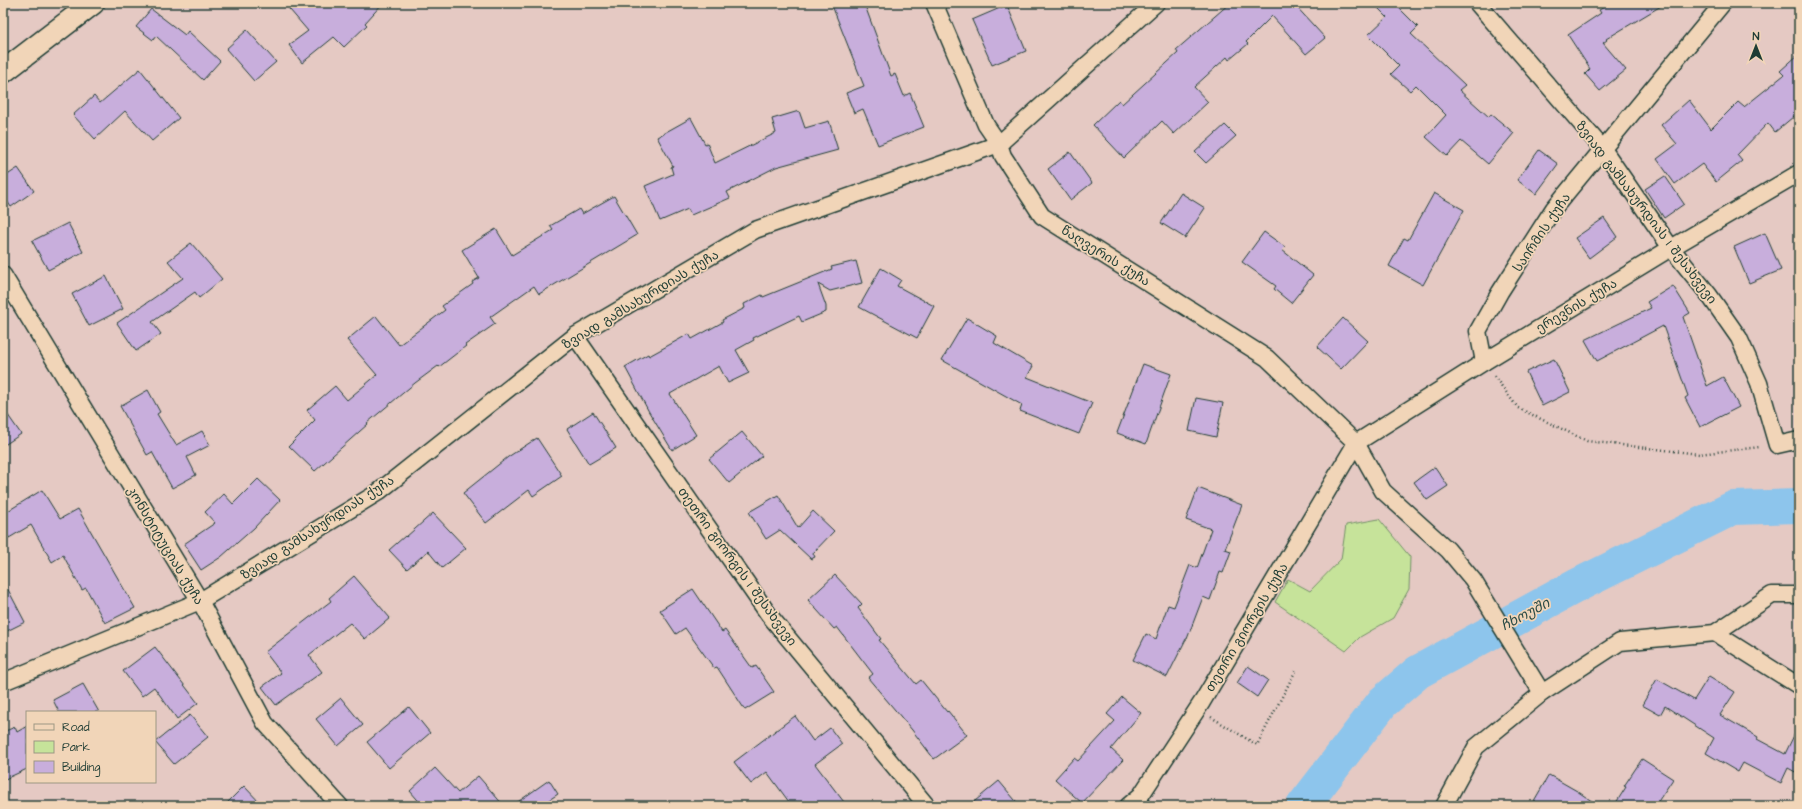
<svg xmlns="http://www.w3.org/2000/svg" width="1802" height="809" font-family="'Architects Daughter','Noto Sans Georgian',sans-serif">
	<style>
		.green { fill: #c6e39a; stroke: #729067 }
		.lines { fill: none; stroke-linecap: round; stroke-linejoin: round }
		.river { stroke: #8dc5ec; stroke-width: 34 }
		.building { fill: #c8aedc; stroke: #1f3d34 }
		.street-casing { stroke: #1f3d34; stroke-width: 19 }
		.secondary-casing { stroke: #1f3d34; stroke-width: 25 }
		.path { stroke: #1f3d34; stroke-width: 2.5; stroke-dasharray: 1 3; stroke-linecap: butt }
		.street { stroke: #f1d5b8; stroke-width: 16 }
		.secondary { stroke: #f1d5b8; stroke-width: 22 }
		.labels { text-anchor: middle; stroke-width: 3.5; stroke-linejoin: round; paint-order: stroke }
		.street-label { font-size: 13px; fill: #1f3d34; stroke: #f1d5b8 }
		.water-label { font-size: 14px; font-style: italic; fill: #2a4b46; stroke: #f1d5b8 }
	</style>
	<rect width="100%" height="100%" fill="#e5c9c3"/>
	<filter id="ink" filterUnits="userSpaceOnUse"><feTurbulence type="fractalNoise" baseFrequency=".025" numOctaves="2"/><feDisplacementMap in="SourceGraphic" scale="8" xChannelSelector="R" yChannelSelector="G"/><feConvolveMatrix kernelMatrix="1 2 1 2 8 2 1 2 1" color-interpolation-filters="sRGB"/></filter>
	<g filter="url(#ink)">
		<path class="green" d="M1379,519l31,38 -1,32 -16,29 -33,19 -14,14 -71,-49 13,-23 22,12 31,-32 5,-34z"/>
		<g class="lines">
			<path class="river" d="M1303,806l80,-104 35,-30 160,-87 155,-77 66,-2"/>
		</g>
		<g class="building">
			<path d="M284,3h99l-18,20 2,2 -23,22 -10,-10 -32,26 -13,-18 19,-14z"/>
			<path d="M831,3h33l27,73 4,-2 9,22 6,-3 14,34 -46,18 -15,-36 -9,4 -8,-20 18,-7z"/>
			<path d="M1230,3h63l32,35 -19,16 -34,-38 -26,26 2,2 -19,16 -2,-3 -33,30 14,15 -34,32 -12,-13 -38,37 -31,-33 26,-25 3,4 56,-51 -2,-3z"/>
			<path d="M1373,3h21l24,24 -7,7 54,51 -6,5 30,27 2,-3 23,19 -26,31 -27,-23 -14,15 -21,-19 20,-22 -30,-30 -6,6 -19,-17 8,-8 -31,-31 19,-18z"/>
			<path d="M1612,3h54l-60,36 1,1 -4,3 23,27 -26,21 -15,-17 5,-5 -22,-34 33,-22 -2,-3z"/>
			<path d="M1007,5l19,46 -34,14 -20,-45z"/>
			<path d="M151,9l34,26 3,-4 32,30 -17,19 -47,-44 -3,4 -17,-13z"/>
			<path d="M247,30l29,32 -22,19 -28,-32z"/>
			<path d="M1799,54v58l-24,20 -7,-9 -31,32 5,6 -26,21 -14,-18 -27,20 -18,-25 20,-15 -16,-19 28,-25 22,29 27,-27 6,5 40,-32 -4,-4z"/>
			<path d="M140,69l39,49 -27,23 -27,-30 -30,28 -22,-24 21,-19 6,7z"/>
			<path d="M799,111l6,17 24,-7 9,29 -62,17 -49,25 3,6 -39,17 -3,-6 -28,12 -15,-35 28,-12 -2,-7 2,-1 -16,-29 34,-19 14,26 2,-1 8,20 61,-30 -4,-14z"/>
			<path d="M1225,125l11,11 -30,27 -11,-11z"/>
			<path d="M1539,150l19,14 -22,30 -19,-14z"/>
			<path d="M1070,152l22,31 -22,17 -22,-31z"/>
			<path d="M18,168l16,23 -23,16 -8,-12v-17z"/>
			<path d="M1665,176l19,28 -20,14 -19,-29z"/>
			<path d="M1181,193l24,15 -20,30 -24,-15z"/>
			<path d="M1434,193l30,17 -41,75 -34,-19 15,-28 4,2z"/>
			<path d="M614,196l23,39 -98,59 -5,-8 -44,31 5,7 -30,21 1,1 -27,21 -1,-1 -23,17 -48,40 1,1 -53,47 -26,-25 26,-26 -8,-10 28,-24 12,14 30,-25 -30,-35 29,-24 23,29 46,-35 -3,-4 31,-22 -1,-2 7,-4 -17,-28 34,-21 16,26 41,-25 -3,-4 29,-17 3,5z"/>
			<path d="M1604,218l13,19 -28,21 -14,-20z"/>
			<path d="M68,223l15,29 -35,18 -16,-29z"/>
			<path d="M1264,232l21,15 -3,3 31,25 -22,28 -17,-14 2,-3 -34,-24z"/>
			<path d="M1765,233l16,37 -32,13 -15,-36z"/>
			<path d="M191,243l31,36 -23,19 -4,-6 -43,30 9,12 -25,17 -19,-28 66,-45 -15,-17z"/>
			<path d="M856,261l6,22 -32,8 -12,-7 8,22v6l-24,10 -3,-6 -46,22 1,2 -18,10 13,23 -21,10 -9,-17 -49,28 26,41 -24,15 -23,-38 -24,-45 23,-13 1,2 40,-22 3,5 31,-17 -1,-2 23,-12 -1,-4 18,-9 1,2 69,-28 -1,-2z"/>
			<path d="M881,268l20,12 -4,6 37,20 -17,32 -58,-31z"/>
			<path d="M106,276l17,33 -34,17 -17,-32z"/>
			<path d="M1673,286l17,27 -7,4 24,69 16,-9 16,30 -39,20 -15,-29 3,-2 -25,-70 -66,35 -12,-21 66,-32 -4,-6z"/>
			<path d="M967,318l30,18 -3,7 39,23 -6,11 65,26 -13,31 -59,-23 2,-6 -80,-45z"/>
			<path d="M1343,318l25,23 -27,28 -24,-22z"/>
			<path d="M1554,359l16,33 -28,14 -16,-34z"/>
			<path d="M1143,364l28,10 -25,70 -29,-11z"/>
			<path d="M148,390l12,22 -3,2 19,31 26,-14 8,14 -23,12 9,18 -24,13 -20,-36 -5,3 -27,-49z"/>
			<path d="M1196,398l27,5 -7,34 -27,-6z"/>
			<path d="M3,408l18,26 -18,12z"/>
			<path d="M593,412l23,36 -27,16 -22,-35z"/>
			<path d="M742,432l20,24 -33,27 -20,-24z"/>
			<path d="M537,438l25,38 -29,20 -4,-6 -43,33 -23,-30 45,-36z"/>
			<path d="M1435,467l13,19 -21,14 -13,-18z"/>
			<path d="M258,479l22,21 -26,28 -33,29 -20,13 -17,-26 31,-21 -10,-11 19,-18 9,10z"/>
			<path d="M1198,488l44,17 -17,44 6,2 -8,22 -3,-1 -10,28 -7,-3 -16,42h-1l-19,38 -34,-17 13,-26 10,5 12,-34 6,2 16,-42 7,3 14,-39 -25,-9z"/>
			<path d="M42,490l18,29 18,-10 57,99 -30,15 -19,-35 -4,2 -19,-35 -11,7 -21,-37 -22,13 -6,-10v-14z"/>
			<path d="M778,495l20,33 15,-17 21,20 -21,22 2,4 -4,2 -31,-29 -14,9 -17,-27z"/>
			<path d="M433,513l33,35 -24,20 -14,-17 -21,18 -18,-19 16,-14 1,1z"/>
			<path d="M835,575l27,29 -4,4 23,31 -2,1 37,44 5,-4 26,32 1,-1 19,24 -33,24 -22,-29 -44,-52 5,-4 -36,-47 -3,2 -26,-29z"/>
			<path d="M354,576l36,42 -25,21 -15,-16 -41,32 13,17 -46,33 -14,-18 19,-14 -16,-21 66,-51 -2,-3z"/>
			<path d="M3,580l22,42 -22,11z"/>
			<path d="M693,589l29,43 3,-2 27,38 4,-2 18,26 -29,18 -28,-43 -3,1 -29,-40 -9,6 -16,-24z"/>
			<path d="M155,647l43,56 -21,16 -23,-32 -12,9 -19,-25z"/>
			<path d="M1248,666l20,14 -11,17 -20,-14z"/>
			<path d="M1709,676l26,16 -15,23 38,22 -1,2 28,15 14,-29v49l-11,-6 -7,15 -38,-20 -5,9 -32,-19 8,-15 -49,-32 -5,9 -18,-10 15,-26 37,21z"/>
			<path d="M83,684l16,28h-40l-6,-12z"/>
			<path d="M1122,697l19,16 -30,36 12,11 -41,43 -27,-24 19,-21 4,3 37,-40 -8,-7z"/>
			<path d="M341,698l22,27 -25,21 -22,-27z"/>
			<path d="M409,707l21,26 -41,35 -22,-26z"/>
			<path d="M190,715l18,22 -34,27 -19,-22z"/>
			<path d="M795,716l18,25 17,-13 12,16 -27,20 32,42h-55l-25,-34 -16,12 -17,-22z"/>
			<path d="M27,726v43l-24,11v-48l12,-5 2,5z"/>
			<path d="M1642,759l31,20 -18,27h-41l12,-19 -2,-1z"/>
			<path d="M435,768l23,25 20,-17 26,30h-81l-13,-15z"/>
			<path d="M1549,775l28,16 22,15h-68z"/>
			<path d="M549,780l9,14 -18,12h-28z"/>
			<path d="M999,781l21,25h-51z"/>
			<path d="M244,786l19,20h-39z"/>
		</g>
		<g class="lines">
			<defs>
				<g id="street">
					<path d="M934,3l52,122 13,19 4,12 39,60 225,142 89,85 27,48 65,59 25,30 69,113"/>
					<path d="M1477,3l126,146 68,99 38,47 30,43 20,45 18,62 22,-5"/>
					<path d="M3,275l197,326 65,122 75,83"/>
					<path d="M575,336l194,279 158,191"/>
					<path d="M1484,362l-6,-31 22,-39 54,-84 169,-205"/>
					<path d="M1715,633l84,53"/>
					<path d="M3,682l197,-81 177,-108 198,-157 180,-106 244,-86 157,-141"/>
					<path d="M1128,806l13,-11 61,-93 154,-259 128,-81 187,-114 128,-75"/>
					<path d="M1444,806l32,-59 66,-54 78,-51 95,-9 57,-38h27"/>
				</g>
				<path id="secondary" d="M3,72l90,-69"/>
			</defs>
			<use href="#street" class="street-casing"/>
			<use href="#secondary" class="secondary-casing"/>
			<g class="path">
				<path d="M1494,376l24,32 69,33 112,13 61,-7"/>
				<path d="M1211,717l46,28 39,-75"/>
			</g>
			<use href="#street" class="street"/>
			<use href="#secondary" class="secondary"/>
		</g>
	</g>
	<g class="labels">
		<g class="street-label">
			<text transform="translate(1647 212) rotate(53)" y="5">ზვიად გამსახურდიას I შესახვევი</text>
			<text transform="translate(1541 232) rotate(-56)" y="5">საირმის ქუჩა</text>
			<text transform="translate(1106 255) rotate(32)" y="5">წაღვერის ქუჩა</text>
			<text transform="translate(640 299) rotate(-31)" y="5">ზვიად გამსახურდიას ქუჩა</text>
			<text transform="translate(1576 305) rotate(-31)" y="5">ერევნის ქუჩა</text>
			<text transform="translate(317 527) rotate(-33)" y="5">ზვიად გამსახურდიას ქუჩა</text>
			<text transform="translate(166 545) rotate(59)" y="5">კონსტიტუციას ქუჩა</text>
			<text transform="translate(738 566) rotate(54)" y="5">თეთრი გიორგის I შესახვევი</text>
			<text transform="translate(1246 627) rotate(-59)" y="5">თეთრი გიორგის ქუჩა</text>
		</g>
		<g class="water-label">
			<text transform="translate(1525 614) rotate(-28)" y="5">ჩხოუში</text>
		</g>
	</g>
	<rect width="1802" height="809" fill="none" stroke="#f1d5b8" stroke-width="16"/>
	<rect x="8" y="8" width="1786" height="793" fill="none" stroke="#1f3d34" stroke-width="1.5" filter="url(#ink)"/>
	<rect x="26" y="711" width="130" height="72" fill="#f1d5b8" stroke="#9d9883"/>
	<rect x="34" y="724" width="20" height="6" fill="#f1d5b8" stroke="#9d9883"/>
	<text x="62" y="731" font-size="12" fill="#1f3d34">Road</text>
	<rect x="34" y="741" width="20" height="12" fill="#c6e39a" stroke="#9d9883"/>
	<text x="62" y="751" font-size="12" fill="#1f3d34">Park</text>
	<rect x="34" y="761" width="20" height="12" fill="#c8aedc" stroke="#9d9883"/>
	<text x="62" y="771" font-size="12" fill="#1f3d34">Building</text>
	<g transform="translate(1756 46)" stroke="#f1d5b8" stroke-width="3" paint-order="stroke">
	<path d="M0-3L7 15L0 10L-7 15Z" fill="#1f3d34"/>
	<text y="-6" font-size="11" font-weight="bold" text-anchor="middle" fill="#1f3d34">N</text>
	</g>
</svg>
